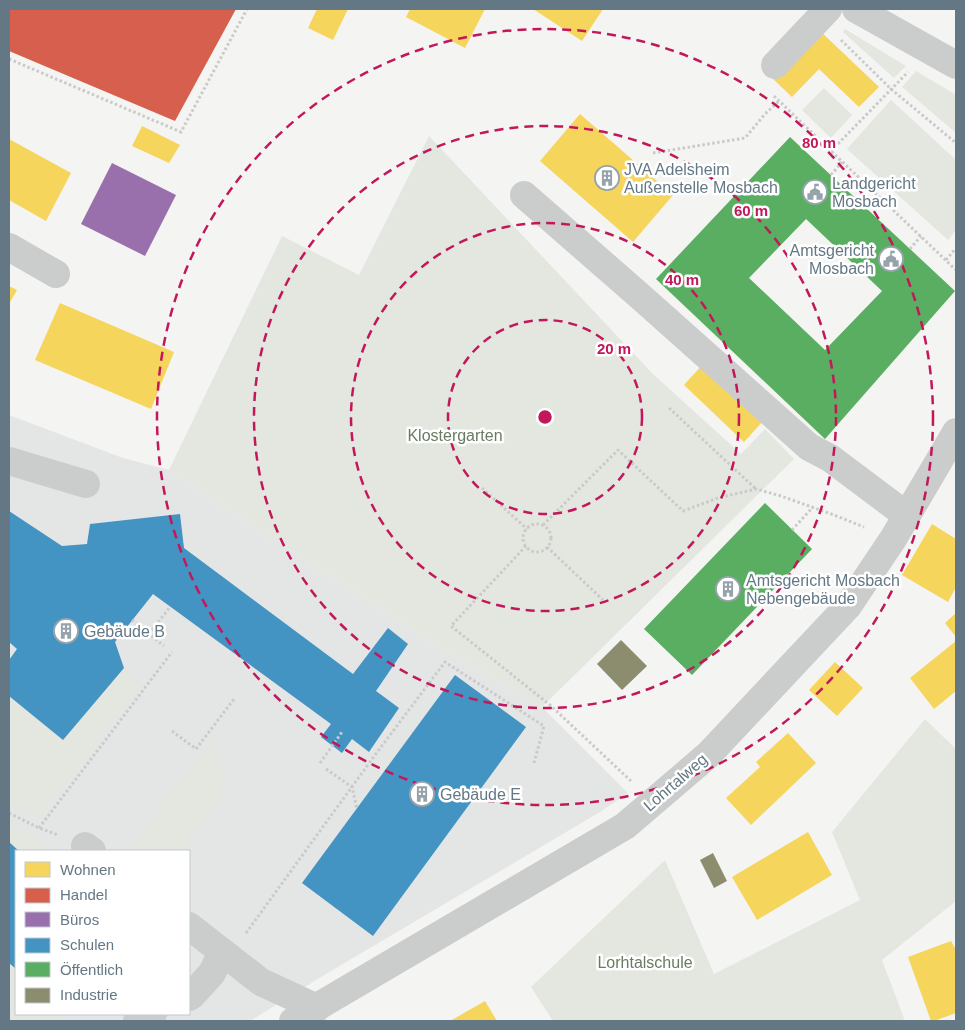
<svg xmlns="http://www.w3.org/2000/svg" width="965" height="1030" font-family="Arial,sans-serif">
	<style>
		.built { fill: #e4e5e5; fill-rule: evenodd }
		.green { fill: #e4e7e0 }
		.homes { fill: #f6d55c }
		.shops { fill: #d6604d }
		.offices { fill: #9970ab }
		.schools { fill: #4393c3 }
		.public { fill: #5aae61; fill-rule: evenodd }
		.industry { fill: #8c8c6e }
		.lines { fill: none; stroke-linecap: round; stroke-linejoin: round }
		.path { stroke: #cacacb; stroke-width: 3; stroke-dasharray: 2.5 2.5; stroke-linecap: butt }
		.minor { stroke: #cbcdcd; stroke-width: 28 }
		.ring { fill: none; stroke: #c2185b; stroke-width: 2.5; stroke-dasharray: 9 6 }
		.labels { text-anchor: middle; stroke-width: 5; stroke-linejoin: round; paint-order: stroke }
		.poi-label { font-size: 16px; fill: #637884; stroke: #fff; text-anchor: start }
		.park-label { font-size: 16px; fill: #697b62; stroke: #fff }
		.street-label { font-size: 16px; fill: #637884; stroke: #fff }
		.centre { fill: #c2185b; stroke: #fff; stroke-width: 2.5 }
		.ring-label { font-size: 15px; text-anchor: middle; font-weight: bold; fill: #c2185b; stroke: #fff; stroke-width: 5; stroke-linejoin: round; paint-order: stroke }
	</style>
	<rect width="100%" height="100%" fill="#f4f4f2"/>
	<path class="built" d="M9,415l114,43 46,12 269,177 104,60 86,86 -28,19 -274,162 -76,47h-241zM16,851h173v163h-173z"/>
	<g class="green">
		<path d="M845,29l61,37 -12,12 -51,-46z"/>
		<path d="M916,71l40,24v38l-54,-46z"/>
		<path d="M824,88l28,27 -21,23 -29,-28z"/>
		<path d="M891,100l65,60v70l-8,10 -101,-91z"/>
		<path d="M429,136l223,237 89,81 24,-25 29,30 -252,248 -104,-60 -269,-177 113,-234 77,39z"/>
		<path d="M124,668l11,12 5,8 -102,132 -29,-15v-109l54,44z"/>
		<path d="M925,719l31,30v152l-74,59 23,61h-352l-22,-34 134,-127 49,114 146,-74 -28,-68z"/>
		<path d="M209,741c9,14 16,31 13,48 -3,16 -30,48 -41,62h-52z"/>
		<path d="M9,825l20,10 11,8 2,8h-23l-10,-9z"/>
		<path d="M9,963l7,6v45h45l-15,7h-37z"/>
	</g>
	<g class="homes">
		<path d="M317,9h31l-15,31 -25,-12z"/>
		<path d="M410,9h75l-20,39 -59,-31z"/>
		<path d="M533,9h70l-21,32z"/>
		<path d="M819,30l60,57 -20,20 -40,-38 -27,28 -20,-19z"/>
		<path d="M580,114l93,81 -40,47 -93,-81z"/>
		<path d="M142,126l38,19 -11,18 -37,-17z"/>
		<path d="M9,139l62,34 -25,48 -37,-21z"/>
		<path d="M9,286l8,4 -8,14z"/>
		<path d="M60,303l114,49 -23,57 -116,-49z"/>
		<path d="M704,363l60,57 -20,22 -60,-57z"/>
		<path d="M932,524l24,15v48l-8,15 -46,-27z"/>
		<path d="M956,613v24l-11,-14z"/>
		<path d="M956,641v50l-22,18 -24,-31z"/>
		<path d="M835,662l28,26 -26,28 -28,-26z"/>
		<path d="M788,733l28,30 -65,62 -25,-27 34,-31 -4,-5z"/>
		<path d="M808,832l24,43 -75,45 -25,-43z"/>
		<path d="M951,941l4,7h1v65l-22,8h-3l-23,-64z"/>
		<path d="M485,1001l12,20h-47z"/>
	</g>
	<path class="shops" d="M9,9h227l-61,112 -166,-70z"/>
	<path class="offices" d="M112,163l64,32 -31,61 -64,-32z"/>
	<g class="schools">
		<path d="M9,511l53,35 25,-2 3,-20 90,-10 4,34 169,126 35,-46 20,16 -32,47 23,17 -30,44 -17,-13 -10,14 -21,-16 10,-13 -178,-130 -38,48 9,26 -61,72 -54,-44v-36l8,-11 -8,-7z"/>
		<path d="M455,675l71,52 -153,209 -71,-53z"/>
		<path d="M9,842l10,9h-3v118l-7,-6z"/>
	</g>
	<g class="public">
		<path d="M790,137l165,154 -130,148 -169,-160zM806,219l76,72 -57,59 -76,-72z"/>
		<path d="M765,503l47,46 -120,126 -48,-46z"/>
	</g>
	<g class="industry">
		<path d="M621,640l26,26 -25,24 -25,-26z"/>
		<path d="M713,853l14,28 -13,7 -14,-28z"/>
	</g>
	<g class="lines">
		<g class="path">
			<path d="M841,40l50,49 65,54"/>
			<path d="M9,59l172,73 66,-123"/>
			<path d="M774,96l57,55 125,119"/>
			<path d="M831,151l77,-79"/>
			<path d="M653,153l92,-15 20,-24 14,-13"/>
			<path d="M831,175l11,-13"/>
			<path d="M910,249l11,-13"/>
			<path d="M946,260l10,-12"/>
			<path d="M669,408l87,81"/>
			<path d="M482,488l45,41"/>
			<circle cx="537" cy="538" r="14"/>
			<path d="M543,525l75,-75 65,61 35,-13 38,-9 25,7 53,19 30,12"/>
			<path d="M792,530l21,-23"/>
			<path d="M526,546l-75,80 99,79 81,76"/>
			<path d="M547,547l56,53"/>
			<path d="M132,620l32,26"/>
			<path d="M149,634l21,-27"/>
			<path d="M172,731l24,18 38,-50"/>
			<path d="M320,763l22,-31"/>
			<path d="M326,769l26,18 5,22"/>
			<path d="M9,813l30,15 19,7"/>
			<path d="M39,828l133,-176"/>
			<path d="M246,933l129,-178 70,-93 99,64 -10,37"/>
		</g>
		<g class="minor">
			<path d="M856,9l100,56"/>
			<path d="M775,65l53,-56"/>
			<path d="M524,195l118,103 167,149 21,11 76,57"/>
			<path d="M9,247l47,27"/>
			<path d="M9,461l77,23"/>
			<path d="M85,846l7,5"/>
			<path d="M189,926l72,56 56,26"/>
			<path d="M189,997l3,-2 20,-22 10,-21"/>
			<path d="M137,1021l16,-7"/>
			<path d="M293,1021l332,-195 83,-71 140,-149 45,-67 63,-107"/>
		</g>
	</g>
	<g class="ring">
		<circle cx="545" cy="417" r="97"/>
		<circle cx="545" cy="417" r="194"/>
		<circle cx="545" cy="417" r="291"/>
		<circle cx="545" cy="417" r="388"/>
	</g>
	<defs>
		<symbol id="building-ring" viewBox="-11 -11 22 22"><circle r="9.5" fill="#fff" stroke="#96a3aa" stroke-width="1.5"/><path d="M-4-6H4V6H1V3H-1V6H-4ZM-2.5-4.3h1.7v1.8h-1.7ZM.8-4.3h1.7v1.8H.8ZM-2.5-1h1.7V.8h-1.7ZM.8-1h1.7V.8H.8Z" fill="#96a3aa"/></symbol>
		<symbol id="civic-ring" viewBox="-11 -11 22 22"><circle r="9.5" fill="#fff" stroke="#96a3aa" stroke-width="1.5"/><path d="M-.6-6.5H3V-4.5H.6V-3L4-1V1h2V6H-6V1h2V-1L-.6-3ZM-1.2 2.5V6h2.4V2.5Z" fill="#96a3aa"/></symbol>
	</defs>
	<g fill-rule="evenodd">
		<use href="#building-ring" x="593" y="164" width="28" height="28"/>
		<use href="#civic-ring" x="801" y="178" width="28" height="28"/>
		<use href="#civic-ring" x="877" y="245" width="28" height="28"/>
		<use href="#building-ring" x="714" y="575" width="28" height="28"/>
		<use href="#building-ring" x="52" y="617" width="28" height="28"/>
		<use href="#building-ring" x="408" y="780" width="28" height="28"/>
	</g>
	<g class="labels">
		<g class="poi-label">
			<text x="624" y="175">JVA Adelsheim<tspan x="624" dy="18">Außenstelle Mosbach</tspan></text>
			<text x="832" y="189">Landgericht<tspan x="832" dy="18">Mosbach</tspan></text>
			<text x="874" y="256" text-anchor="end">Amtsgericht<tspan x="874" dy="18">Mosbach</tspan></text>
			<text x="746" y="586">Amtsgericht Mosbach<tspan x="746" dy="18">Nebengebäude</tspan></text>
			<text x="84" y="637">Gebäude B</text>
			<text x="440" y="800">Gebäude E</text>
		</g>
		<g class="park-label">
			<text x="455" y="441">Klostergarten</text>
			<text x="645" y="968">Lorhtalschule</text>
		</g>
		<g class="street-label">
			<text transform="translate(675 782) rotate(-41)" y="6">Lohrtalweg</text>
		</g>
	</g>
	<circle cx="545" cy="417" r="8" class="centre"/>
	<g class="ring-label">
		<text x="819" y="148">80 m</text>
		<text x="751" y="216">60 m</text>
		<text x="682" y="285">40 m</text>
		<text x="614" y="354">20 m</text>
	</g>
	<rect width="965" height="1030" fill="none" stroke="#637884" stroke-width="20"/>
	<rect x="15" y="850" width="175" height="165" fill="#ffffff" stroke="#c1c9ce"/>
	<rect x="25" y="862" width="25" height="15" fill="#f6d55c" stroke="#c1c9ce"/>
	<text x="60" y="875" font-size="15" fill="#637884">Wohnen</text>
	<rect x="25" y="888" width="25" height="15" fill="#d6604d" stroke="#c1c9ce"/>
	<text x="60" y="900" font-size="15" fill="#637884">Handel</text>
	<rect x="25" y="912" width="25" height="15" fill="#9970ab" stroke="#c1c9ce"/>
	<text x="60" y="925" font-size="15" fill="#637884">Büros</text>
	<rect x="25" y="938" width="25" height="15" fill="#4393c3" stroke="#c1c9ce"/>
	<text x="60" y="950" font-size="15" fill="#637884">Schulen</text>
	<rect x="25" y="962" width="25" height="15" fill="#5aae61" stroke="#c1c9ce"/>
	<text x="60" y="975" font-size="15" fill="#637884">Öffentlich</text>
	<rect x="25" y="988" width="25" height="15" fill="#8c8c6e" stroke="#c1c9ce"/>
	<text x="60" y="1000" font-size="15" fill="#637884">Industrie</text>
</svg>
